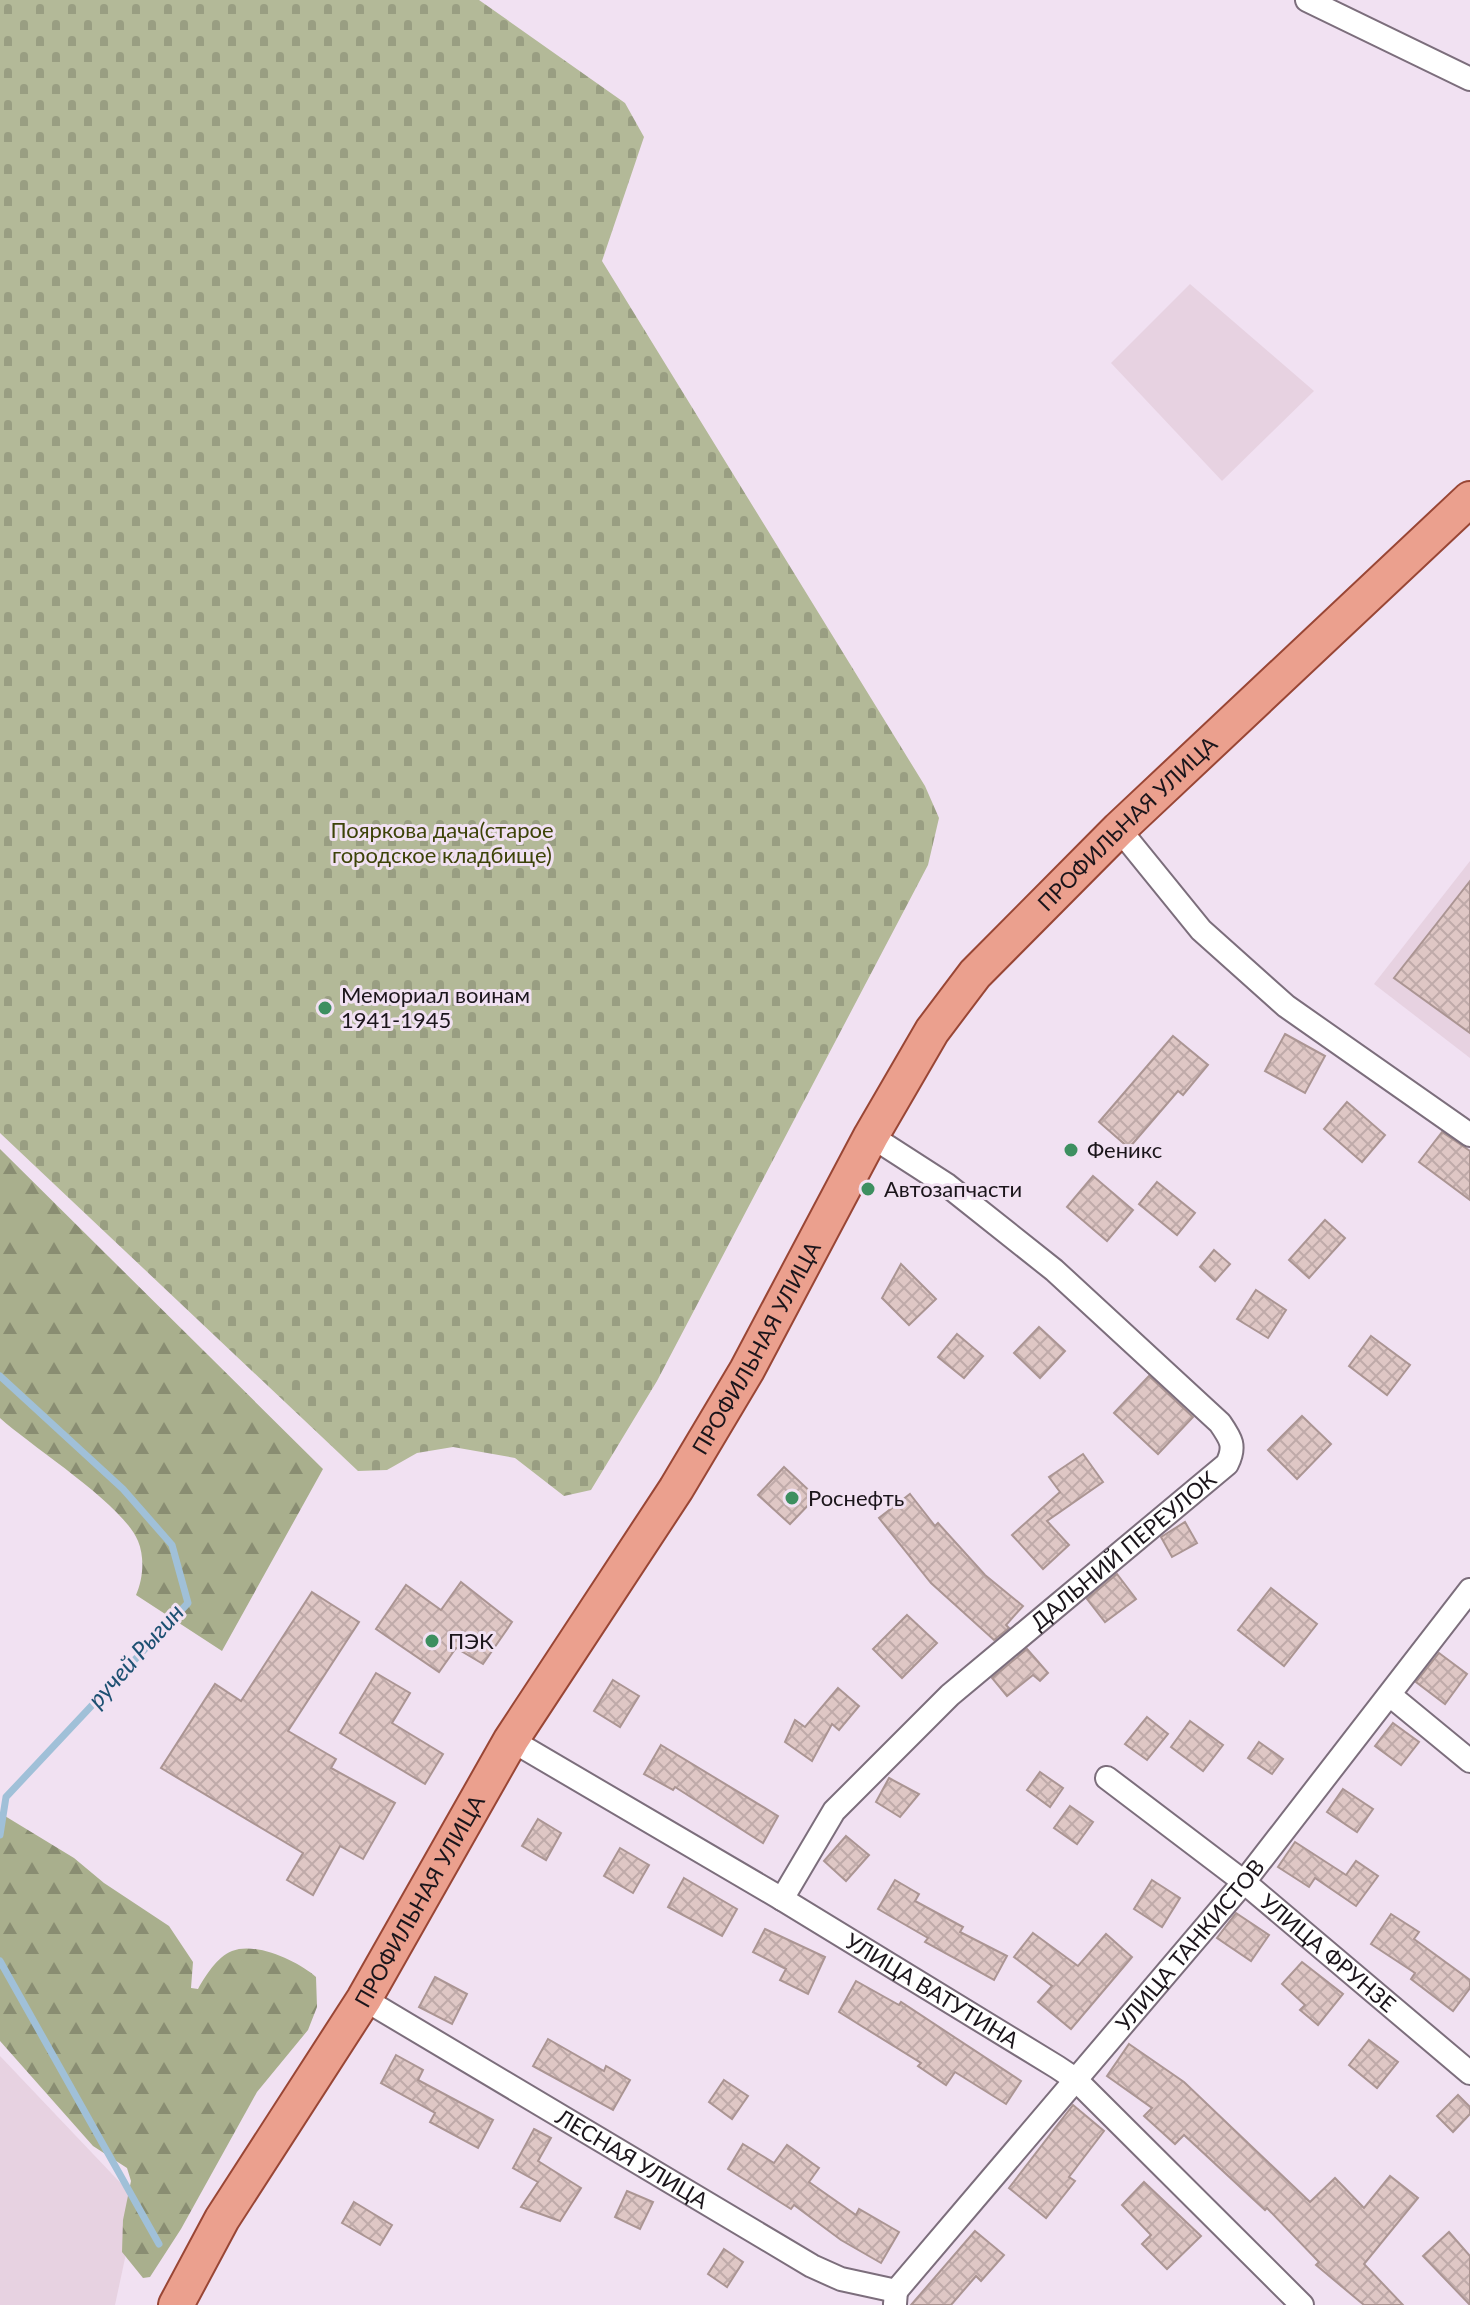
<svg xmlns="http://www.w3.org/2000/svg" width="1470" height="2305" font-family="Lato,sans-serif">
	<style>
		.industrial { fill: #e7d2e1 }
		.forest { fill: url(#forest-firs) }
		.cemetery { fill: url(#cemetery-stones) }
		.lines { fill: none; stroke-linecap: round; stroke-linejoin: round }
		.stream { stroke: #a0c0d8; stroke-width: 7 }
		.building { fill: url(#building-cross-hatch); stroke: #ab9593; stroke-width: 2 }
		.minor-casing { stroke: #7c6e7c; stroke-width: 26 }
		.primary-casing { stroke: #994635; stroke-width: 38 }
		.minor { stroke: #fff; stroke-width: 22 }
		.primary { stroke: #eba08e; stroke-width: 34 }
		.poi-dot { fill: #3d8f60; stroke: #f1e1f2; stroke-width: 3 }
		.labels { text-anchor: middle; stroke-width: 6; stroke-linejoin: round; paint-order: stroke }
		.street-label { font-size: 22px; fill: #1b151b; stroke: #f1e1f2 }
		.park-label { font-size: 22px; fill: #3d4308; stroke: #f1e1f2 }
		.poi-label { font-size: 22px; fill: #1b151b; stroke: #f1e1f2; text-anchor: start }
		.water-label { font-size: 24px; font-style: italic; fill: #1d5072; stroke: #f1e1f2 }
	</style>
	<defs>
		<pattern id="forest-firs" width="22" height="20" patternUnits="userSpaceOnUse" patternTransform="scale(2)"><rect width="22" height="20" fill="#a9af8d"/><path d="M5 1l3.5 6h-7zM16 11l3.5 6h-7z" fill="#898d72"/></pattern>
		<pattern id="cemetery-stones" width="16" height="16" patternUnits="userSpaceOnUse" patternTransform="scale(2)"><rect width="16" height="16" fill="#b3b998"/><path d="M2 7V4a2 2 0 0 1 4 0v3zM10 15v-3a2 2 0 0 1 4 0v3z" fill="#999e82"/></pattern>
		<pattern id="building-cross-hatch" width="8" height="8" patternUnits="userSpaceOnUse" patternTransform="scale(2)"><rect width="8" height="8" fill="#dfc7c5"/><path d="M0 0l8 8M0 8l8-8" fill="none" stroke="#bfaaa9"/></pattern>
	</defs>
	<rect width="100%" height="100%" fill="#f1e1f2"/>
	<g class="industrial">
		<path d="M1190,284l124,107 -92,90 -111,-118z"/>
		<path d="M1470,861v197l-96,-74z"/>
		<path d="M0,2056l131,138 -1,41 -15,70h-115z"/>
	</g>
	<g class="forest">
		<path d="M0,1149l323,320 -101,182 -86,-56c7,-16 9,-37 2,-54 -15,-37 -105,-93 -138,-123z"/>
		<path d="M0,1813l74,45 30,25 65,43 24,36 -2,26 7,1c8,-14 19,-32 34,-38 24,-10 67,11 84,26l1,30 -9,23 -51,62 -76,137 -31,48 -7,1 -21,-26 1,-32 8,-39 -4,-13 -34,-22 -93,-105z"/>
	</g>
	<path class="cemetery" d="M0,0h479l146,103 19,34 -42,124 323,525 14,32 -11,47 -271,516 -66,109 -27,6 -49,-38 -62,-11 -36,6 -30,17 -29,1 -358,-338z"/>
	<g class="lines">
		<g class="stream">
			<path d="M0,1376l123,113 49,56 16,58 -182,194 -6,38"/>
			<path d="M0,1961l159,283"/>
		</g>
	</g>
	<g class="building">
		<path d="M1470,881v152l-76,-55z"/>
		<path d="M1285,1034l40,22 -20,37 -40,-22z"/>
		<path d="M1173,1036l35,29 -25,30 -5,-4 -49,57 -30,-26z"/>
		<path d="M1347,1102l38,33 -23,27 -38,-33z"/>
		<path d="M1442,1132l28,19v49l-51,-38z"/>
		<path d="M1093,1176l40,34 -26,31 -40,-34z"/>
		<path d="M1157,1182l38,31 -18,22 -38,-31z"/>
		<path d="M1325,1220l20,18 -36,40 -20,-18z"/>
		<path d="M1214,1250l16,14 -15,17 -15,-14z"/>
		<path d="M901,1264l35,35 -27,26 -27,-27z"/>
		<path d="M1256,1290l30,20 -18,28 -31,-19z"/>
		<path d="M1039,1327l26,24 -25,27 -26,-25z"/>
		<path d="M957,1334l26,22 -19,22 -26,-21z"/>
		<path d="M1371,1336l39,29 -23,30 -38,-29z"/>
		<path d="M1149,1376l44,41 -35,37 -44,-41z"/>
		<path d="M1302,1416l29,28 -34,35 -29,-29z"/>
		<path d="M1083,1454l20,28 -56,39 22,24 -26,24 -31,-34 48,-43 -11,-15z"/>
		<path d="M784,1467l32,30 -26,27 -32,-29z"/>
		<path d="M910,1494l25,32 3,-3 47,52 38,31 -17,19 3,3 -15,12 -63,-57 -52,-65z"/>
		<path d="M1185,1522l12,21 -25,14 -11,-20z"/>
		<path d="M1117,1574l19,25 -31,23 -18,-23z"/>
		<path d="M461,1582l51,40 -29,42 -27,-16 -17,24 -63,-43 30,-44 35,25z"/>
		<path d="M1271,1588l46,36 -33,42 -46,-36z"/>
		<path d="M312,1592l47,30 -71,109 48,28 -5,9 64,35 -32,56 -23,-13 -27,49 -26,-15 16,-27 -142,-85 54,-84 26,17z"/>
		<path d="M907,1615l30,28 -35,35 -29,-29z"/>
		<path d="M1027,1649l21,24 -8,8 -7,-6 -26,21 -15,-18z"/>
		<path d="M1439,1653l28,21 -22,30 -29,-22z"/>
		<path d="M376,1673l34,20 -18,30 51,31 -18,30 -85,-51z"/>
		<path d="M613,1680l26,16 -19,31 -26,-16z"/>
		<path d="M838,1688l21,18 -20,24 -7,-6 -20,37 -27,-19 10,-22 10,7z"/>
		<path d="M1147,1717l21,17 -21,26 -22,-16z"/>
		<path d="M1190,1721l33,24 -20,26 -32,-24z"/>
		<path d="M1393,1723l26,19 -18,23 -26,-19z"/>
		<path d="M1259,1742l24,17 -11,15 -24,-16z"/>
		<path d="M661,1745l117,71 -15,27 -88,-56 -2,3 -29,-16z"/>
		<path d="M1040,1772l23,16 -13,19 -23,-17z"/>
		<path d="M889,1778l30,16 -19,23 -24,-15z"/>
		<path d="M1343,1789l30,20 -16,23 -30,-20z"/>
		<path d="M1070,1806l23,16 -16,22 -23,-16z"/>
		<path d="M538,1819l23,14 -15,27 -24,-14z"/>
		<path d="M846,1836l23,19 -23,26 -22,-20z"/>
		<path d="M1295,1842l51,33 10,-14 22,15 -22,30 -41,-28 -6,9 -31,-20z"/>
		<path d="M620,1848l29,17 -16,28 -29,-17z"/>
		<path d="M684,1878l53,31 -15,27 -54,-29z"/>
		<path d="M895,1880l24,14 -4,7 48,26 -3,5 47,24 -13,24 -69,-38 3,-4 -50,-29z"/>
		<path d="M1152,1880l28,18 -18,29 -28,-18z"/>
		<path d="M1236,1913l33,22 -18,26 -34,-23z"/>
		<path d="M1391,1914l28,18 -5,7 56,41v8l-17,23 -42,-32 4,-6 -44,-29z"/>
		<path d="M765,1929l60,28 -17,37 -28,-14 6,-11 -33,-17z"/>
		<path d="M1033,1933l45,33 28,-32 26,23 -61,72 -33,-27 14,-16 -38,-29z"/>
		<path d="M1302,1962l41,32 -25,31 -18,-15 5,-5 -23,-21z"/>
		<path d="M435,1977l32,17 -15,30 -33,-17z"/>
		<path d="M856,1981l43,24 2,-3 120,79 -15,23 -51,-32 -9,13 -28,-19 3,-3 -82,-51z"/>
		<path d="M548,2039l56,32 2,-5 24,14 -17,30 -80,-44z"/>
		<path d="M1369,2040l29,22 -21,26 -28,-23z"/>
		<path d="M1129,2044l55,38 126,120 25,-24 29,30 26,-32 28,22 -54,66 39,41h-39l-48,-40 3,-3 -52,-54 -2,2 -81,-75 -9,9 -31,-28 8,-8 -45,-32z"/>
		<path d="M396,2055l27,15 -5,10 75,40 -15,28 -48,-26 5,-9 -54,-30z"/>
		<path d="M724,2080l24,16 -16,23 -23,-17z"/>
		<path d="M1458,2095l12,12v7l-17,18 -16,-16z"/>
		<path d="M1073,2105l31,26 -35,46 6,4 -29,37 -37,-30z"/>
		<path d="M534,2129l17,9 -13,23 43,27 -21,33 -39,-14 17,-25 -25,-14z"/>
		<path d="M743,2144l31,19 13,-18 32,23 -10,14 47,33 3,-6 40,23 -18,31 -40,-23 -47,-35 -3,4 -63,-40z"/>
		<path d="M1144,2182l57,54 -34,33 -25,-25 9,-9 -29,-30z"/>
		<path d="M627,2191l26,11 -13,27 -25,-12z"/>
		<path d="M354,2202l38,23 -12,20 -38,-22z"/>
		<path d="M975,2231l29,24 -23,26 -5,-5 -25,29h-40z"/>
		<path d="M1449,2232l21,24v49l-47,-49z"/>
		<path d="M724,2249l19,13 -16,25 -19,-13z"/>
	</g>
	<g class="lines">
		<defs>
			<g id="minor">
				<path d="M1307,0l163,79"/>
				<path d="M1119,829l82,101 85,76 184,129"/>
				<path d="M1391,1696l79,65"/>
				<path id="s1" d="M511,1740l271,159 275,168 18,12 227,226"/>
				<path id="s2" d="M1107,1778l137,104 226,191"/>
				<path id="s3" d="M782,1899l52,-88 116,-116 277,-231c9,-18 4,-25 -7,-41l-166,-153 -107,-85 -76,-49"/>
				<path id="s4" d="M364,1999l448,267 29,13 55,12 -1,13"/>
				<path id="s5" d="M896,2291l348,-409 226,-292"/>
			</g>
			<g id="primary">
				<path id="s6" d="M176,2305l46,-86 142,-220 147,-259 165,-251 71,-119 124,-234 61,-105 43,-57 144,-145 351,-330"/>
			</g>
		</defs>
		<use href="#minor" class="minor-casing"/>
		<use href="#primary" class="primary-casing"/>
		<use href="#minor" class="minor"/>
		<use href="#primary" class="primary"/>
	</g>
	<g class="poi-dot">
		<circle cx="325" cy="1008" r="8"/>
		<circle cx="1071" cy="1150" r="8"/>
		<circle cx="868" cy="1189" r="8"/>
		<circle cx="792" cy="1498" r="8"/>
		<circle cx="432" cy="1641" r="8"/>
	</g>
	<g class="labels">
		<g class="street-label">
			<text dy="8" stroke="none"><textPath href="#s6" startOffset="1768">ПРОФИЛЬНАЯ УЛИЦА</textPath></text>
			<text dy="8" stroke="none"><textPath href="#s6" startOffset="1120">ПРОФИЛЬНАЯ УЛИЦА</textPath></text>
			<text dy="8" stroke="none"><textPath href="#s3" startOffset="492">ДАЛЬНИЙ ПЕРЕУЛОК</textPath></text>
			<text dy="8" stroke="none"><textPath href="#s6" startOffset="472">ПРОФИЛЬНАЯ УЛИЦА</textPath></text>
			<text dy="8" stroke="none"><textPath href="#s5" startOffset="454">УЛИЦА ТАНКИСТОВ</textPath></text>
			<text dy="8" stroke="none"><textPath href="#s2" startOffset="282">УЛИЦА ФРУНЗЕ</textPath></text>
			<text dy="8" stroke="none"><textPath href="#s1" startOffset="490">УЛИЦА ВАТУТИНА</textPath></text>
			<text dy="8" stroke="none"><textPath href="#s4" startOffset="312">ЛЕСНАЯ УЛИЦА</textPath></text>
		</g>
		<g class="park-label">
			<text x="442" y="838">Пояркова дача(старое<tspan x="442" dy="25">городское кладбище)</tspan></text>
		</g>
		<g class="poi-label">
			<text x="341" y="1003">Мемориал воинам<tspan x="341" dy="25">1941-1945</tspan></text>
			<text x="1087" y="1158">Феникс</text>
			<text x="884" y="1197">Автозапчасти</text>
			<text x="808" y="1506">Роснефть</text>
			<text x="448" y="1649">ПЭК</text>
		</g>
		<g class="water-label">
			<text transform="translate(136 1656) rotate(-48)" y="8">ручей Рыгин</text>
		</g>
	</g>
</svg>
